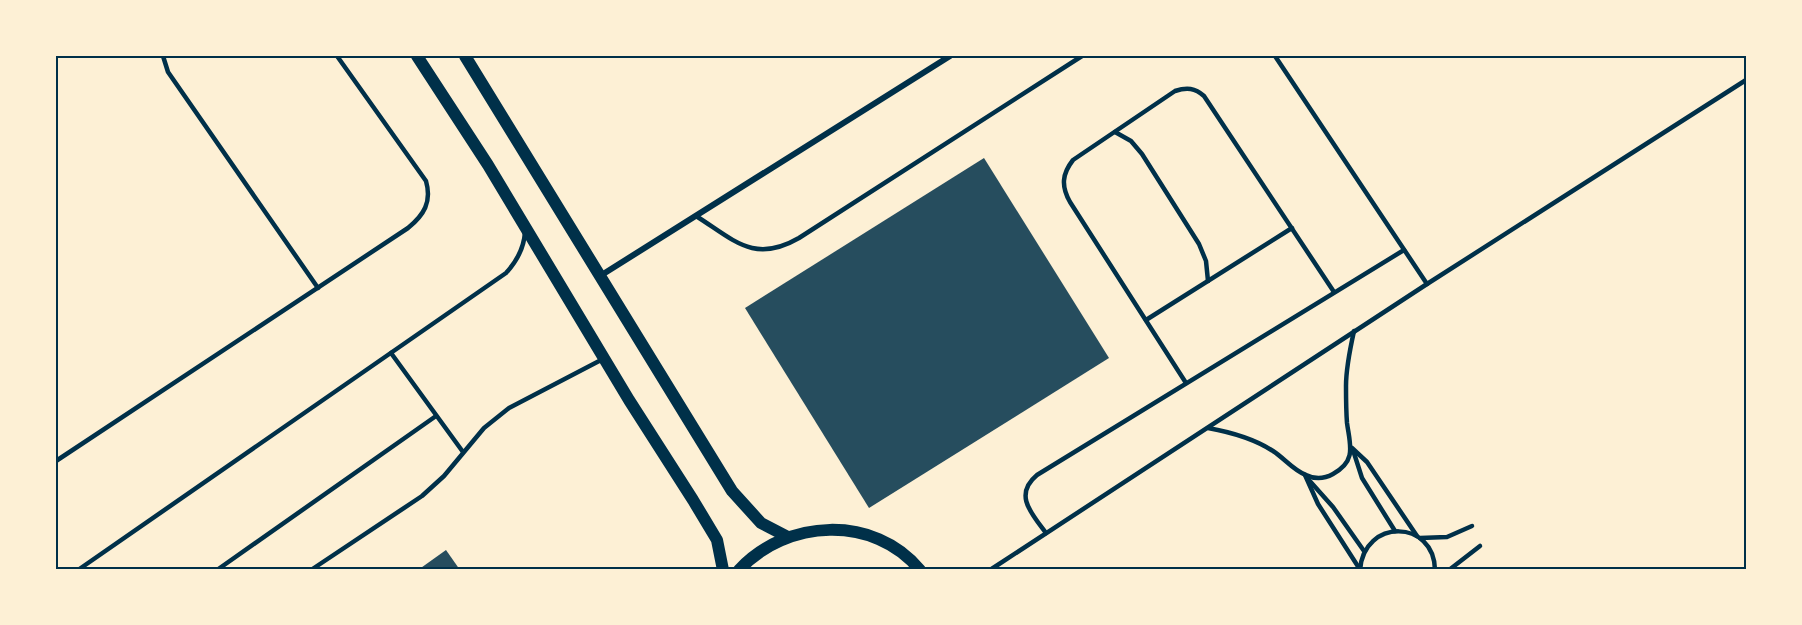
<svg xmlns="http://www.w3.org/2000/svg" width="1802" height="625" viewBox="0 0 1802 625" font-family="'Alegreya Sans',sans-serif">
	<rect width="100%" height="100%" fill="#fdf0d5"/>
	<g fill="#264d5e">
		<path d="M984,158L1109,358L869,508L745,308Z"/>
		<path d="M446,550L460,570H418Z"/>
	</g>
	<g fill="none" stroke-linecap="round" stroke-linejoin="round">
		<g stroke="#003049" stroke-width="4.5">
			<path d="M163,56L168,72L318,288"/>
			<path d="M1275,56L1427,284"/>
			<path d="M1115,132L1131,141L1142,154L1199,244L1206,261L1208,281"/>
			<path d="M696,216C734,240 754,264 799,238L1082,56"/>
			<path d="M1146,320L1292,228"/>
			<path d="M391,353L463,452"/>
			<path d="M1186,383L1070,202C1061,186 1062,174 1073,160L1175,91C1187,87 1195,88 1204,96L1334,292"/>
			<path d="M1208,428C1230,432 1253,438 1273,451C1284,458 1294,471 1306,475C1314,479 1324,479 1333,474C1357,461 1350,445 1347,423C1346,410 1346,398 1346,386C1346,367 1350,349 1354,331"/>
			<path d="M1352,448L1367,462L1417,536"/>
			<path d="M1353,450L1362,478L1395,531"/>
			<path d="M56,461L408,228C424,215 432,202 426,181L337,56"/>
			<path d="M1305,475L1318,504L1359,568"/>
			<path d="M1308,479L1333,507L1364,551"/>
			<path d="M1046,533C1032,514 1013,495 1037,475L1404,250"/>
			<path d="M1420,538L1447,537L1472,526"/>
			<path d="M78,570L506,273C517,261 524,249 525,232"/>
			<path d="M217,570L436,416"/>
			<path d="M311,570L422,496L444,476L484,428L509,408L603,359"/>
			<path d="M990,570L1427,284L1746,80"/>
			<path d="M1360,570C1364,518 1434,519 1435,570"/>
			<path d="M1449,570L1480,546"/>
		</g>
		<path stroke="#003049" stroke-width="6" d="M600,276L950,56"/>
		<g stroke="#003049" stroke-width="12">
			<path d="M417,56L488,165L629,400L693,500L717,540L723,570"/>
			<path d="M465,56L732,491L761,523L786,536"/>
			<path d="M739,570C786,519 874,514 920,570"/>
		</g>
	</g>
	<rect width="1802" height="625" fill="none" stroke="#fdf0d5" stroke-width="114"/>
	<rect x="57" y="57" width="1688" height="511" fill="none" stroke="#003049" stroke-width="2"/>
</svg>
